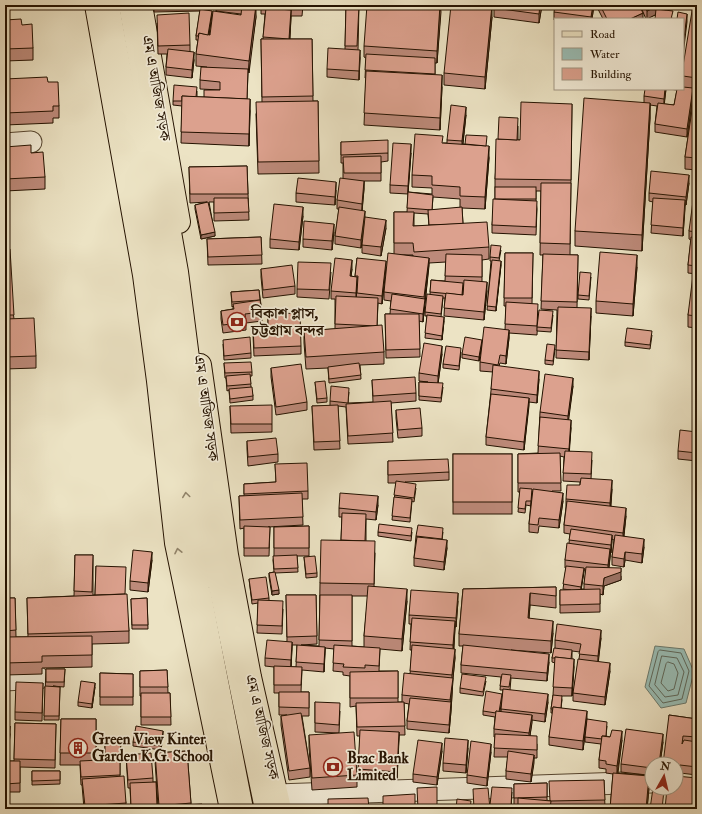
<svg xmlns="http://www.w3.org/2000/svg" width="702" height="814" viewBox="0 0 702 814" font-family="'IM FELL Double Pica','Noto Serif Bengali',serif">
	<rect width="100%" height="100%" fill="#ece3c4"/>
	<filter id="stains"><feTurbulence type="fractalNoise" baseFrequency=".005" numOctaves="4"/><feColorMatrix values="0 0 0 0 .2 0 0 0 0 .09 0 0 0 0 .02 0 0 0 .5 -.17"/></filter>
	<radialGradient id="worn" r=".72"><stop offset=".6" stop-color="#630" stop-opacity="0"/><stop offset="1" stop-color="#630" stop-opacity=".3"/></radialGradient>
	<path fill="#99beb6" stroke="#6a796d" d="M655,646L684,649L694,672L686,703L661,708L645,687Z"/>
	<g fill="none" stroke-linecap="round" stroke-linejoin="round">
		<g stroke="#5e685b" stroke-width="1">
			<path d="M660,650L681,653L689,671L682,699L663,703L649,686L658,652Z"/>
			<path d="M662,656L677,658L684,672L678,695L665,697L655,685Z"/>
			<path d="M668,662L674,664L678,673L674,689L668,691L661,683L666,664Z"/>
		</g>
		<defs>
			<g id="minor">
				<path d="M5,144L31,142"/>
				<path d="M5,680L39,678"/>
				<path d="M277,795L652,782"/>
			</g>
			<g id="major">
				<path d="M96,5L144,275L158,381L176,543L231,809"/>
				<path d="M141,5L179,222"/>
				<path d="M200,365L227,555L250,677L280,809"/>
			</g>
			<g id="highway">
				<path d="M108,5L157,274L199,589L242,809"/>
				<path d="M130,5L177,272L204,483L220,586L266,809"/>
			</g>
		</defs>
		<use href="#minor" stroke="#564631" stroke-width="23"/>
		<use href="#major" stroke="#241200" stroke-width="24"/>
		<use href="#highway" stroke="#241200" stroke-width="24"/>
		<use href="#minor" stroke="#f3edd9" stroke-width="21"/>
		<use href="#major" stroke="#ece3c4" stroke-width="22"/>
		<use href="#highway" stroke="#ece3c4" stroke-width="22"/>
	</g>
	<g fill="#bd8a7a" stroke="#241200" fill-rule="evenodd">
		<path d="M154,5H204V10L212,15L209,35H210L241,15V14L216,11V5H254L256,17L248,73L247,99L250,111L249,146L181,143L182,106L173,105V101L197,91V97H204L220,90L200,89V80L207,67L196,66V54L198,40H196V36L200,11L154,12Z"/>
		<path d="M303,5L302,16H291L290,39H312L313,101H318L319,173L258,174L256,114L262,102L261,39H263L265,14H261V6Z"/>
		<path d="M346,5H359L358,50L360,58L359,80L327,77V69L345,49Z"/>
		<path d="M441,5L437,63H435V75L442,87L440,130L364,125L366,78H365L366,58L364,57V46Z"/>
		<path d="M494,5H542L539,23L494,17Z"/>
		<path d="M594,5L592,19H555V21L554,20V12Z"/>
		<path d="M596,5H639L643,19H603Z"/>
		<path d="M640,5H675L665,10L673,19L655,15L646,19Z"/>
		<path d="M697,5V170L685,169V157L695,90H693V96L687,137L655,132V124L657,106L650,105V118L642,251L575,246V231L644,102V96L666,89L664,104L674,105L677,90L669,89H683V66Z"/>
		<path d="M492,17L485,89L444,85V73Z"/>
		<path d="M5,20L22,25L33,48V60L5,61Z"/>
		<path d="M157,23L190,45V51L194,60L192,78L166,75V67L167,54H158Z"/>
		<path d="M5,79L48,82L59,106V118H53V123L5,125Z"/>
		<path d="M572,104L570,255H578L577,308L591,316L589,360L556,358L557,310L541,309L543,255H540L541,191H536V201L537,209L536,235L492,233V225L495,199V179L498,139L518,126V140H520Z"/>
		<path d="M466,115L463,144L486,146L489,158L485,209L462,208L463,224L489,247V259L482,260V282L487,291L484,320L444,316L445,298H443L441,317L444,321L442,340L425,338L427,316H425V312L430,294L431,280L445,281L446,262L429,263L423,322L419,321L420,357L386,358L385,314H390L391,301L384,300V292L394,254V212H407L408,194L390,193V185L411,153L408,192L432,194V188L412,187V175L443,143H447V140ZM433,197L460,199V208L432,210ZM414,213L428,214L429,226H414ZM400,255H413V256ZM463,285H464L463,295H462Z"/>
		<path d="M341,142L388,153V161L381,162V181H364V189L362,210L365,219L361,248L335,244V236L339,209H337V200L343,178V163H341Z"/>
		<path d="M5,147L31,153L45,177V189L5,191Z"/>
		<path d="M247,166L249,220L214,221V202H209L215,236L201,239L195,209V205L207,202L190,203L189,167Z"/>
		<path d="M689,183L686,205H685L683,236L651,233L653,202L649,201V193Z"/>
		<path d="M336,190L335,205L296,202V193Z"/>
		<path d="M697,202V274L688,273V265L691,240L689,239V231Z"/>
		<path d="M303,216L299,250L270,248V239Z"/>
		<path d="M386,228L381,256L362,253V245Z"/>
		<path d="M334,232L332,250L303,247V239Z"/>
		<path d="M261,237L262,264L208,265L207,239Z"/>
		<path d="M5,249L14,319L36,356V368L5,369Z"/>
		<path d="M501,250L499,261L501,265L496,311L487,310L491,261H490V257Z"/>
		<path d="M505,253H533L532,304L538,312L537,335L509,333V338L506,364L500,363L499,366L539,379L537,403L529,402L524,450L486,445V437L493,372L480,371V362L505,330L506,306H504Z"/>
		<path d="M357,258L386,269L382,304L378,303L377,326L384,352V364L360,365L361,379L329,383L328,368L306,369L304,343V331L335,329V299H331V291L352,269L351,276L355,277Z"/>
		<path d="M637,267L633,316L596,313V301Z"/>
		<path d="M261,269L295,286V294L263,298L261,277Z"/>
		<path d="M331,272L329,299L297,297V289Z"/>
		<path d="M697,275V328L688,327V315Z"/>
		<path d="M591,277L589,300L578,299V295Z"/>
		<path d="M259,290L262,312V321L246,323V330L223,333L221,319V311L233,309V306L232,307L231,292Z"/>
		<path d="M268,314L301,346V354L254,356L253,335L268,326Z"/>
		<path d="M553,315L551,332L537,331V327Z"/>
		<path d="M652,335L650,349L625,346V342Z"/>
		<path d="M223,344L251,353V358L224,360Z"/>
		<path d="M482,344L479,361L462,358V354Z"/>
		<path d="M555,349L553,365L545,364V360Z"/>
		<path d="M461,352L459,370L443,368V364Z"/>
		<path d="M442,354L438,383L443,387L441,402L419,400V382H428L419,381V373Z"/>
		<path d="M224,363L252,372V376H250L251,387L253,396V400L230,403L229,390L227,391L226,378H225Z"/>
		<path d="M271,368L307,402V410L276,415L271,377Z"/>
		<path d="M372,380L416,393V401L391,403L393,442L348,444L346,407L338,406L340,449L314,450L312,406H330V401L349,392L348,403L373,402Z"/>
		<path d="M315,382L327,398V402L317,403Z"/>
		<path d="M573,386L568,420L571,428L569,451L592,460L591,479L612,489L611,506L626,516L624,536L644,547L642,563L625,560L624,567L612,565V557L614,540L612,539L609,568L621,576V580L604,586L603,595L600,594V612L560,613V590H571L563,589L566,568H565V560L569,543L570,534L564,533V525L566,507V499L580,485V482L563,481L564,457L560,456L561,491H552L563,501L559,528L539,526L538,533L529,532V524L532,491L531,506L526,505L525,513L518,512L520,492H518V454L538,453L540,412ZM584,570H586L584,584V589H581Z"/>
		<path d="M230,406L272,424V432L231,433Z"/>
		<path d="M396,410L422,428V436L398,438L396,418Z"/>
		<path d="M697,432V461L678,459V451Z"/>
		<path d="M247,441L278,454V462L248,466L247,449Z"/>
		<rect x="453" y="454" width="59" height="60"/>
		<path d="M388,461L449,472V480L405,482L416,488L414,502L412,501L410,522L392,520L396,483H388Z"/>
		<path d="M275,464L308,491V499H302L303,525L268,527H270L269,556H244V528L240,529L239,496H244V484L276,482Z"/>
		<path d="M378,505L376,520L366,519V541L375,553L374,587L407,601L402,651L380,649L379,671H398V702H402V695L410,674L412,650H410L411,624H409V615L458,601L456,627H455L454,649L455,658L453,678L451,711L449,733L407,729V721L409,704L404,703L405,735H399L397,780L358,777L360,736H357L356,706L350,707V676L343,675V672L333,671L334,649L325,648L324,672L302,670L301,692H309V716H302L310,768V777L289,780L281,725V716L287,715H279V693H274V667L265,666V658L287,641L286,595H316L317,644L301,645L319,646L320,583L341,540L342,517H339V508ZM352,596H368L364,636V647L352,646ZM292,645H297L296,667H291Z"/>
		<path d="M309,526V556H297L298,572L275,573L279,594L272,595L269,577V573L274,572L273,560L274,556V527Z"/>
		<path d="M378,532H412L411,541L378,536Z"/>
		<path d="M443,532L442,540L447,548L444,570L414,566V558L416,536Z"/>
		<path d="M75,555H93V595H95L96,566L125,594L129,631V643L92,644V667L42,668V674L5,675V598H15L16,637H28L27,598L74,596Z"/>
		<path d="M304,557L317,573V577L306,578Z"/>
		<path d="M152,560L148,592L130,590V581Z"/>
		<path d="M249,579L269,598V601L283,609L282,634L257,633L258,603L252,604Z"/>
		<path d="M556,587V608L530,605L529,619L553,633L551,653L511,650L549,662L547,681L511,678L510,690L548,702L545,722L532,720L530,736L537,744V758H534L531,782L506,779V771L508,757H494L495,737H494V729L495,717L483,715V711L502,698L500,712H501L503,690H500L501,677L461,673V665L463,646H459V634L463,589Z"/>
		<path d="M147,598L148,629H132L131,599Z"/>
		<path d="M601,638L598,661L610,671L605,705L573,701V693L579,659L580,652L572,651V659L574,667L572,696H561L562,700L561,708L587,719L583,750L549,745V737L553,713H551V709L553,695L555,663L552,662V658L555,648V640Z"/>
		<path d="M46,669H65L64,687L53,686L60,687L59,720H44Z"/>
		<path d="M167,670L168,693H170L171,725H141V696H140V671Z"/>
		<path d="M100,673L133,674V705H100Z"/>
		<path d="M486,681L483,696L460,693V688Z"/>
		<path d="M43,683L42,721L15,720V712Z"/>
		<path d="M95,687L92,708L78,706V702Z"/>
		<path d="M315,702L340,711L339,733L315,732Z"/>
		<path d="M669,715L697,719V775L680,773V776L676,775V764Z"/>
		<path d="M61,719H96V760H105V742L120,763V777L126,803V809L131,808L130,788H128L126,755L153,778V782H156L157,807L158,806L155,761V753L187,751L191,804L202,809H83H84L82,785H81L80,765H60Z"/>
		<path d="M15,723L56,724L55,768L20,767V792H5V726L10,734L8,761H14Z"/>
		<path d="M607,726L606,736L622,740L618,773L647,775L621,772V764L663,742L660,764H652V776H649V788L647,809H610L613,774L606,773V769L599,768V760L601,744L585,742V737Z"/>
		<path d="M163,735L161,750L133,746V742Z"/>
		<path d="M309,735L357,775V787L312,790L309,747Z"/>
		<path d="M468,748L466,773L443,771V763Z"/>
		<path d="M442,751L437,785L413,782V774Z"/>
		<path d="M491,752L487,786L467,783V775Z"/>
		<path d="M32,771H60V784L32,785Z"/>
		<path d="M604,780L605,808L518,809V806H514V784L547,783V800L549,801Z"/>
		<path d="M512,792L511,809H490V805Z"/>
	</g>
	<g fill="#9a7163" stroke="#241200">
		<path d="M256,5V17L249,73V61Z"/>
		<path d="M440,5L441,12L437,63V51Z"/>
		<path d="M492,5V17L485,89V77Z"/>
		<path d="M540,5H542L539,23V14Z"/>
		<path d="M593,5H594L592,19H591Z"/>
		<path d="M659,5H675L647,19V11Z"/>
		<path d="M291,10V18L289,48V39Z"/>
		<path d="M212,11V15L208,42V37Z"/>
		<path d="M643,13V19H630Z"/>
		<path d="M687,14V22L683,55V47Z"/>
		<path d="M360,50V58L359,80V71Z"/>
		<path d="M194,52V60L192,78V70Z"/>
		<path d="M442,75V87L440,130V118Z"/>
		<path d="M693,88V96L687,137V129Z"/>
		<path d="M665,89H666L664,107V99Z"/>
		<path d="M250,99V111L249,146V134Z"/>
		<path d="M650,103V118L642,251V235Z"/>
		<path d="M466,107V115L462,150V141Z"/>
		<path d="M411,144V153L408,194V186Z"/>
		<path d="M489,146V158L485,209V197Z"/>
		<path d="M689,175V183L686,205V197Z"/>
		<path d="M364,181V189L362,212V204Z"/>
		<path d="M336,182V190L335,205V197Z"/>
		<path d="M685,200V209L683,236V228Z"/>
		<path d="M303,207V216L299,250V242Z"/>
		<path d="M365,211V219L361,248V240Z"/>
		<path d="M386,220V228L381,256V247Z"/>
		<path d="M334,224V232L332,250V241Z"/>
		<path d="M215,232V236L201,239V235Z"/>
		<path d="M637,255V267L633,316V304Z"/>
		<path d="M429,258V266L423,322V314Z"/>
		<path d="M352,260V269L350,285V276Z"/>
		<path d="M386,261V269L382,304V296Z"/>
		<path d="M501,261V265L496,311V307Z"/>
		<path d="M357,277V286L356,302V293Z"/>
		<path d="M487,282V291L484,320V312Z"/>
		<path d="M591,308V316L589,360V352Z"/>
		<path d="M444,317V321L442,340V336Z"/>
		<path d="M509,330V338L506,364V356Z"/>
		<path d="M482,340V344L479,361V357Z"/>
		<path d="M442,346V354L438,384V376Z"/>
		<path d="M539,371V379L537,403V395Z"/>
		<path d="M573,378V386L568,425V416Z"/>
		<path d="M529,398V406L524,450V442Z"/>
		<path d="M571,420V428L569,457V449Z"/>
		<path d="M612,480V489L610,511V503Z"/>
		<path d="M563,493V501L559,528V520Z"/>
		<path d="M378,496V505L376,520V512Z"/>
		<path d="M626,508V516L623,541V533Z"/>
		<path d="M612,535V543L611,553V545Z"/>
		<path d="M644,539V547L642,563V554Z"/>
		<path d="M447,540V548L444,570V562Z"/>
		<path d="M610,549V557L608,573V565Z"/>
		<path d="M152,552V560L148,592V583Z"/>
		<path d="M625,552V560L624,567V559Z"/>
		<path d="M584,568V572L581,591V587Z"/>
		<path d="M621,568V580L604,586L603,595V586L604,578Z"/>
		<path d="M407,589V601L402,651V639Z"/>
		<path d="M279,590V594L272,595V591Z"/>
		<path d="M458,593V601L456,627V618Z"/>
		<path d="M530,593V605L528,630V618Z"/>
		<path d="M455,621V629L453,654V645Z"/>
		<path d="M553,621V633L551,653V641Z"/>
		<path d="M601,630V638L598,665V656Z"/>
		<path d="M292,642V650L291,668V660Z"/>
		<path d="M325,647V655L324,672V664Z"/>
		<path d="M455,649V658L453,678L451,711L449,733L452,675Z"/>
		<path d="M549,654V662L547,681V673Z"/>
		<path d="M574,659V667L572,696V688Z"/>
		<path d="M610,663V671L605,705V697Z"/>
		<path d="M95,683V687L92,708V704Z"/>
		<path d="M548,694V702L545,722V714Z"/>
		<path d="M587,711V719L583,750V741Z"/>
		<path d="M532,715V723L529,741V733Z"/>
		<path d="M10,726V734L7,763V755Z"/>
		<path d="M163,731V735L161,750V746Z"/>
		<path d="M622,731V740L617,774V766Z"/>
		<path d="M399,732V740L397,780V772Z"/>
		<path d="M663,734V742L660,764H659Z"/>
		<path d="M468,740V748L466,773V765Z"/>
		<path d="M442,743V751L437,785V777Z"/>
		<path d="M491,744V752L487,786V778Z"/>
		<path d="M534,755V763L531,782V774Z"/>
		<path d="M649,776V788L647,809H646Z"/>
	</g>
	<g fill="#dca18e" stroke="#241200">
		<path d="M242,5H256L249,61L196,54L199,33L210,35L213,11L241,15Z"/>
		<path d="M261,5H302V8L261,6Z"/>
		<path d="M346,5H359L357,46H345Z"/>
		<path d="M367,5H440L437,51L364,46Z"/>
		<path d="M451,5H492L485,77L444,73Z"/>
		<path d="M494,5H540L539,14L494,8Z"/>
		<path d="M555,5H593L591,17L554,12Z"/>
		<path d="M600,5H639L643,13L630,19H607Z"/>
		<path d="M644,5H659L647,11Z"/>
		<path d="M693,5H697V78L683,76V66Z"/>
		<path d="M266,8L291,10L289,39L263,37Z"/>
		<path d="M200,9L212,11L208,35L199,33L198,36H196Z"/>
		<path d="M656,9L673,11L671,19H655Z"/>
		<path d="M678,12L687,14L683,47V19H677Z"/>
		<path d="M189,13L190,45L158,46L157,15Z"/>
		<path d="M21,19L22,25L32,24L33,48L5,49V20Z"/>
		<path d="M261,39H312L313,96L262,97Z"/>
		<path d="M328,48L360,50L359,71L327,69Z"/>
		<path d="M168,49L194,52L192,70L166,67Z"/>
		<path d="M366,54L435,58V74L365,70Z"/>
		<path d="M201,67L248,69L247,99L204,97V90H220V82L200,80Z"/>
		<path d="M366,71L442,75L440,118L364,113Z"/>
		<path d="M47,77L48,82H58L59,106H53V111L5,113V79Z"/>
		<path d="M696,83H697V158L685,157Z"/>
		<path d="M174,85L197,87L196,97L182,96V101H173Z"/>
		<path d="M683,87L693,88L687,129L655,124L658,103L674,105L677,89H683Z"/>
		<path d="M645,89H665L664,99L644,96Z"/>
		<path d="M182,96L250,99L249,134L181,132Z"/>
		<path d="M584,98L650,103L642,235L575,231Z"/>
		<path d="M318,101L319,161L258,162L256,102Z"/>
		<path d="M521,102L572,104L571,180L495,179L496,139L520,140Z"/>
		<path d="M451,105L466,107L462,141L447,140Z"/>
		<path d="M499,117L518,118L517,140L498,139Z"/>
		<path d="M415,134L443,136L442,143L489,146L485,197L460,196V187L432,185V176L412,175Z"/>
		<path d="M466,135L487,136L486,146L465,144Z"/>
		<path d="M388,140V153L341,155V142Z"/>
		<path d="M393,143L411,144L408,186L390,185Z"/>
		<path d="M31,145V153L43,152L45,177L5,179V147Z"/>
		<path d="M381,156V173H344L343,157Z"/>
		<path d="M247,166L248,194H190L189,167Z"/>
		<path d="M651,171L689,175L686,197L649,193Z"/>
		<path d="M298,178L336,182L335,197L296,193Z"/>
		<path d="M340,178L364,181L362,204L337,200Z"/>
		<path d="M541,183H571L570,244L540,243Z"/>
		<rect x="495" y="187" width="41" height="12"/>
		<path d="M408,192L433,195L432,210L407,208Z"/>
		<path d="M214,198H248L249,212L214,213Z"/>
		<path d="M653,198L685,200L683,228L651,225Z"/>
		<path d="M493,199L537,201L536,227L492,225Z"/>
		<path d="M693,201L697,202V232L689,231Z"/>
		<path d="M208,202L215,232L201,235L195,205Z"/>
		<path d="M274,204L303,207L299,242L270,239Z"/>
		<path d="M339,207L365,211L361,240L335,236Z"/>
		<path d="M462,207L463,224L429,225L428,210Z"/>
		<path d="M394,212H414L413,226L487,222L489,247L414,252L413,243H394Z"/>
		<path d="M365,217L386,220L381,247L362,245Z"/>
		<path d="M304,221L334,224L332,241L303,239Z"/>
		<path d="M261,237L262,255L208,257L207,239Z"/>
		<path d="M691,237L697,238V266L688,265Z"/>
		<path d="M491,245L501,246L499,258L490,257Z"/>
		<path d="M5,249H10L14,315H5Z"/>
		<path d="M600,252L637,255L633,304L596,301Z"/>
		<path d="M388,253L429,258L424,297L384,292Z"/>
		<path d="M505,253H533L532,298H504Z"/>
		<path d="M446,254L482,255V277L445,276Z"/>
		<path d="M543,254L578,255L577,302L541,301Z"/>
		<path d="M335,258L352,260L350,276L357,277L356,293L331,291Z"/>
		<path d="M357,258L386,261L382,296L357,293L358,276H355Z"/>
		<path d="M492,260L501,261L496,307L487,306Z"/>
		<path d="M298,262L331,263L329,290L297,289Z"/>
		<path d="M292,265L295,286L263,290L261,269Z"/>
		<path d="M580,272L591,273L589,296L578,295Z"/>
		<path d="M693,275H697V316L688,315Z"/>
		<path d="M431,280L463,283L462,295L430,292Z"/>
		<path d="M464,280L487,282L484,312L444,308L446,293L463,295Z"/>
		<path d="M259,290L260,300L232,302L231,292Z"/>
		<path d="M392,294L425,299L423,314L390,309Z"/>
		<path d="M427,294L443,296L441,314L425,312Z"/>
		<path d="M336,296L378,298L377,326L335,324Z"/>
		<path d="M260,300L262,312L245,314L246,322L223,325L221,311L234,309L233,304Z"/>
		<path d="M506,302L538,304L537,326L505,324Z"/>
		<path d="M558,307L591,308L589,352L556,350Z"/>
		<path d="M539,310L553,311L551,328L537,327Z"/>
		<path d="M300,313L301,346L254,348L253,327L268,326V314Z"/>
		<path d="M385,314H419L420,349L386,350Z"/>
		<path d="M427,315L444,317L442,336L425,333Z"/>
		<path d="M34,318L36,356L5,357V319Z"/>
		<path d="M382,325L384,352L306,357L304,331Z"/>
		<path d="M484,327L509,330L506,356L500,355L498,365L480,362Z"/>
		<path d="M627,328L652,331L650,345L625,342Z"/>
		<path d="M250,337L251,353L224,356L223,340Z"/>
		<path d="M465,337L482,340L479,357L462,354Z"/>
		<path d="M424,343L442,346L438,376L419,373Z"/>
		<path d="M547,344L555,345L553,361L545,360Z"/>
		<path d="M446,346L461,348L459,366L443,364Z"/>
		<path d="M251,362L252,372L225,373L224,363Z"/>
		<path d="M359,363L361,375L329,379L328,367Z"/>
		<path d="M301,364L307,402L276,407L271,368Z"/>
		<path d="M493,365L539,371L537,395L491,389Z"/>
		<path d="M250,374L251,384L227,386L226,376Z"/>
		<path d="M545,374L573,378L568,416L540,412Z"/>
		<path d="M415,377L416,393L373,396L372,380Z"/>
		<path d="M325,381L327,398L317,399L315,382Z"/>
		<path d="M419,382L443,383L441,398L419,396Z"/>
		<path d="M331,386L349,388L348,403L330,401Z"/>
		<path d="M252,387L253,396L230,399L229,389Z"/>
		<path d="M491,394L529,398L524,442L486,437Z"/>
		<path d="M391,401L393,433L348,436L346,404Z"/>
		<path d="M272,405V424H231L230,406Z"/>
		<path d="M338,405L340,441L314,442L312,406Z"/>
		<path d="M420,408L422,428L398,430L396,410Z"/>
		<path d="M540,417L571,420L569,449L538,446Z"/>
		<path d="M680,430L697,432V453L678,451Z"/>
		<path d="M276,438L278,454L248,457L247,441Z"/>
		<path d="M565,451L592,452L591,474L563,473Z"/>
		<path d="M560,453L561,483H518V454Z"/>
		<rect x="453" y="454" width="59" height="48"/>
		<path d="M448,459L449,472L388,475V461Z"/>
		<path d="M307,463L308,491L244,494V484L276,482L275,464Z"/>
		<path d="M581,478L612,480L610,503L566,499L567,485H580Z"/>
		<path d="M396,481L416,484L414,498L394,495Z"/>
		<path d="M520,488L532,489L531,501H526L525,509L518,508Z"/>
		<path d="M533,489L563,493L559,520L539,518L538,525L529,524Z"/>
		<path d="M302,493L303,517L240,520L239,496Z"/>
		<path d="M340,493L378,496L376,512L339,508Z"/>
		<path d="M394,497L412,499L410,518L392,516Z"/>
		<path d="M567,501L626,508L623,533L564,525Z"/>
		<path d="M342,513L366,514L365,541L341,540Z"/>
		<path d="M379,524L412,528L411,536L378,532Z"/>
		<path d="M418,525L443,528L442,539L416,536Z"/>
		<path d="M244,526L270,527L269,548H244Z"/>
		<path d="M309,526V548H274V527Z"/>
		<path d="M571,529L612,535L611,545L569,540Z"/>
		<path d="M615,535L644,539L642,554L625,552L624,559L612,557Z"/>
		<path d="M417,537L447,540L444,562L414,558Z"/>
		<path d="M321,540L375,541L374,584L320,583Z"/>
		<path d="M567,543L610,549L608,565L565,560Z"/>
		<path d="M133,550L152,552L148,583L130,581Z"/>
		<path d="M75,555H93L92,592L74,591Z"/>
		<path d="M297,555L298,568L274,569L273,556Z"/>
		<path d="M315,556L317,573L306,574L304,557Z"/>
		<path d="M96,566L126,567L125,594L95,595Z"/>
		<path d="M566,566L584,568L581,587L563,584Z"/>
		<path d="M586,567L621,568V572L604,578L603,586L584,584Z"/>
		<path d="M275,572L279,590L272,591L269,573Z"/>
		<path d="M266,577L269,598L252,600L249,579Z"/>
		<path d="M368,586L407,589L402,639L364,636Z"/>
		<path d="M556,587V596L530,593L528,618L553,621L551,641L459,634L463,589Z"/>
		<path d="M600,589V604L560,605V590Z"/>
		<path d="M411,590L458,593L456,618L409,615Z"/>
		<path d="M127,594L129,631L28,634L27,598Z"/>
		<path d="M286,595H316L317,636L287,637Z"/>
		<path d="M320,595H352V641L319,640Z"/>
		<path d="M5,598H15L16,630L5,631Z"/>
		<path d="M147,598L148,625H132L131,599Z"/>
		<path d="M258,600L283,601L282,626L257,625Z"/>
		<path d="M412,618L455,621L453,645L410,642Z"/>
		<path d="M557,624L601,630L598,656L579,654L581,644L555,640Z"/>
		<path d="M92,636V655L42,656V662L5,663V637Z"/>
		<path d="M267,640L292,642L291,660L265,658Z"/>
		<path d="M297,645L325,647L324,664L296,662Z"/>
		<path d="M334,645L380,648L379,666L365,665V668L343,667L344,664L333,663Z"/>
		<path d="M412,645L455,649L452,675L410,671Z"/>
		<path d="M463,645L549,654L547,673L461,665Z"/>
		<path d="M554,648L572,650L571,659L555,657V658H552Z"/>
		<path d="M555,657L574,659L572,688L553,687Z"/>
		<path d="M578,659L610,663L605,697L573,693Z"/>
		<path d="M274,666L302,667L301,685H274Z"/>
		<path d="M46,669H65L64,682H46Z"/>
		<path d="M167,670L168,687H140V671Z"/>
		<path d="M398,671V698H350V672Z"/>
		<path d="M100,673L133,674V697H100Z"/>
		<path d="M404,673L453,678L450,700L402,695Z"/>
		<path d="M462,674L486,677L483,692L460,688Z"/>
		<path d="M502,674L511,675L509,687L500,686Z"/>
		<path d="M81,681L95,683L92,704L78,702Z"/>
		<path d="M16,682L43,683L42,713L15,712Z"/>
		<path d="M45,686L60,687L59,716H44Z"/>
		<path d="M503,689L548,694L545,714L501,709Z"/>
		<path d="M486,691L502,694L499,712L496,711V713L483,711Z"/>
		<path d="M279,692H309V708L279,707Z"/>
		<path d="M141,693H170L171,717H141Z"/>
		<path d="M553,695L562,696L561,708L553,707V709H551Z"/>
		<path d="M410,698L451,702L449,725L407,721Z"/>
		<path d="M315,702L340,703L339,725L315,723Z"/>
		<path d="M404,702L405,726L357,727L356,703Z"/>
		<path d="M553,707L587,711L583,741L549,737Z"/>
		<path d="M496,711L532,715L529,733L494,729Z"/>
		<path d="M301,713L310,768L289,771L281,716Z"/>
		<path d="M669,715L697,719V737L683,736L682,744L684,740L697,742V767L680,765V767H676V764H663Z"/>
		<path d="M61,719H96V753H60Z"/>
		<path d="M587,719L607,722L606,736H602V739L585,737Z"/>
		<path d="M15,723L56,724L55,760L14,759Z"/>
		<path d="M5,726H10L7,755H5Z"/>
		<path d="M136,726L163,731L161,746L133,742Z"/>
		<path d="M626,729L663,734L659,764H652V768L621,764Z"/>
		<path d="M360,730L399,732L397,772L358,769Z"/>
		<path d="M612,730L622,731L617,766L606,764V761L599,760L602,736L610,737Z"/>
		<path d="M354,732L357,775L312,778L309,735Z"/>
		<path d="M495,734L537,736V750L494,748Z"/>
		<path d="M445,738L468,740L466,765L443,763Z"/>
		<path d="M418,740L442,743L437,777L413,774Z"/>
		<path d="M471,741L491,744L487,778L467,775Z"/>
		<path d="M105,742H121L120,759H105Z"/>
		<path d="M187,751L191,803L159,806L155,753Z"/>
		<path d="M508,751L534,755L531,774L506,771Z"/>
		<path d="M151,753L153,778L128,780L126,755Z"/>
		<path d="M120,759V775L81,777L80,761Z"/>
		<path d="M5,761H20V783L5,784Z"/>
		<path d="M32,771H60V780L32,781Z"/>
		<path d="M613,773L649,776L646,809H610Z"/>
		<path d="M124,776L126,803L85,806L82,779Z"/>
		<path d="M676,776L697,778V809H665L667,788H676Z"/>
		<path d="M604,780L605,800L550,801L549,781Z"/>
		<path d="M156,782L157,805L131,806L130,783Z"/>
		<path d="M547,783V797L514,798V784Z"/>
		<path d="M437,787V809H418L417,788Z"/>
		<path d="M492,787L512,788L511,807L490,805Z"/>
		<path d="M488,788L490,809H474L473,789Z"/>
		<path d="M653,788H658V790H664L662,809H650Z"/>
		<path d="M415,794V809H383V796Z"/>
		<path d="M368,798L369,809H328V799Z"/>
		<path d="M518,798L551,801L550,809H518Z"/>
		<path d="M457,799L471,801L470,809H456Z"/>
		<path d="M202,804V809H119Z"/>
		<path d="M37,806V809H5V808Z"/>
		<path d="M102,808V809H83Z"/>
	</g>
	<defs><path id="oneway-chevron" d="M-2-3.5L2.5 0L-2 3.5" fill="none" stroke-width="1.6" stroke-linecap="round" stroke-linejoin="round"/></defs>
	<g stroke="#92856c">
		<use href="#oneway-chevron" transform="translate(186 495) rotate(-98)"/>
		<use href="#oneway-chevron" transform="translate(178 551) rotate(-102)"/>
	</g>
	<defs>
		<symbol id="bank-ring" viewBox="-11 -11 22 22"><circle r="9.5" fill="#f3edd9" stroke="#8f2418" stroke-width="1.5"/><path d="M-6-4H6V4H-6ZM0-2.3a2.3 2.3 0 1 0 0 4.6a2.3 2.3 0 1 0 0-4.6Z" fill="#8f2418"/></symbol>
		<symbol id="building-ring" viewBox="-11 -11 22 22"><circle r="9.5" fill="#f3edd9" stroke="#8f2418" stroke-width="1.5"/><path d="M-4-6H4V6H1V3H-1V6H-4ZM-2.5-4.3h1.7v1.8h-1.7ZM.8-4.3h1.7v1.8H.8ZM-2.5-1h1.7V.8h-1.7ZM.8-1h1.7V.8H.8Z" fill="#8f2418"/></symbol>
	</defs>
	<g fill-rule="evenodd">
		<use href="#bank-ring" x="226" y="311" width="22" height="22"/>
		<use href="#building-ring" x="67" y="737" width="22" height="22"/>
		<use href="#bank-ring" x="322" y="756" width="22" height="22"/>
	</g>
	<g text-anchor="middle" dominant-baseline="central" stroke-width="3.5" stroke-linejoin="round" paint-order="stroke">
		<g font-size="15" fill="#241200" stroke="#f3edd9">
			<text transform="translate(156 88) rotate(80)">এম এ আজিজ সড়ক</text>
			<text transform="translate(206 408) rotate(82)">এম এ আজিজ সড়ক</text>
			<text transform="translate(262 727) rotate(77)">এম এ আজিজ সড়ক</text>
		</g>
		<g font-size="15" font-weight="bold" fill="#241200" stroke="#f3edd9" text-anchor="start">
			<text x="251" y="313">বিকাশ প্লাস,<tspan x="251" dy="17">চট্টগ্রাম বন্দর</tspan></text>
			<text x="92" y="739">Green View Kinter<tspan x="92" dy="17">Garden K.G. School</tspan></text>
			<text x="347" y="758">Brac Bank<tspan x="347" dy="17">Limited</tspan></text>
		</g>
	</g>
	<rect width="702" height="814" fill="none" stroke="#ece3c4" stroke-width="20"/>
	<rect x="6" y="6" width="690" height="802" fill="none" stroke="#241200" stroke-width="2"/>
	<rect x="10" y="10" width="682" height="794" fill="none" stroke="#241200"/>
	<rect x="554" y="18" width="130" height="72" fill="#f3edd9" stroke="#a09582"/>
	<rect x="562" y="31" width="20" height="6" fill="#ece3c4" stroke="#a09582"/>
	<text x="590" y="38" font-size="12" fill="#241200">Road</text>
	<rect x="562" y="48" width="20" height="12" fill="#99beb6" stroke="#a09582"/>
	<text x="590" y="58" font-size="12" fill="#241200">Water</text>
	<rect x="562" y="68" width="20" height="12" fill="#dca18e" stroke="#a09582"/>
	<text x="590" y="78" font-size="12" fill="#241200">Building</text>
	<g transform="translate(664 776) rotate(8)"><circle r="19" fill="#f3edd9" stroke="#a09582"/>
	<path d="M0-3L7 15L0 10L-7 15Z" fill="#8f2418"/>
	<text y="-6" font-size="11" font-weight="bold" text-anchor="middle" fill="#241200">N</text>
	</g>
	<rect width="100%" height="100%" filter="url(#stains)"/>
	<rect width="100%" height="100%" fill="url(#worn)"/>
</svg>
